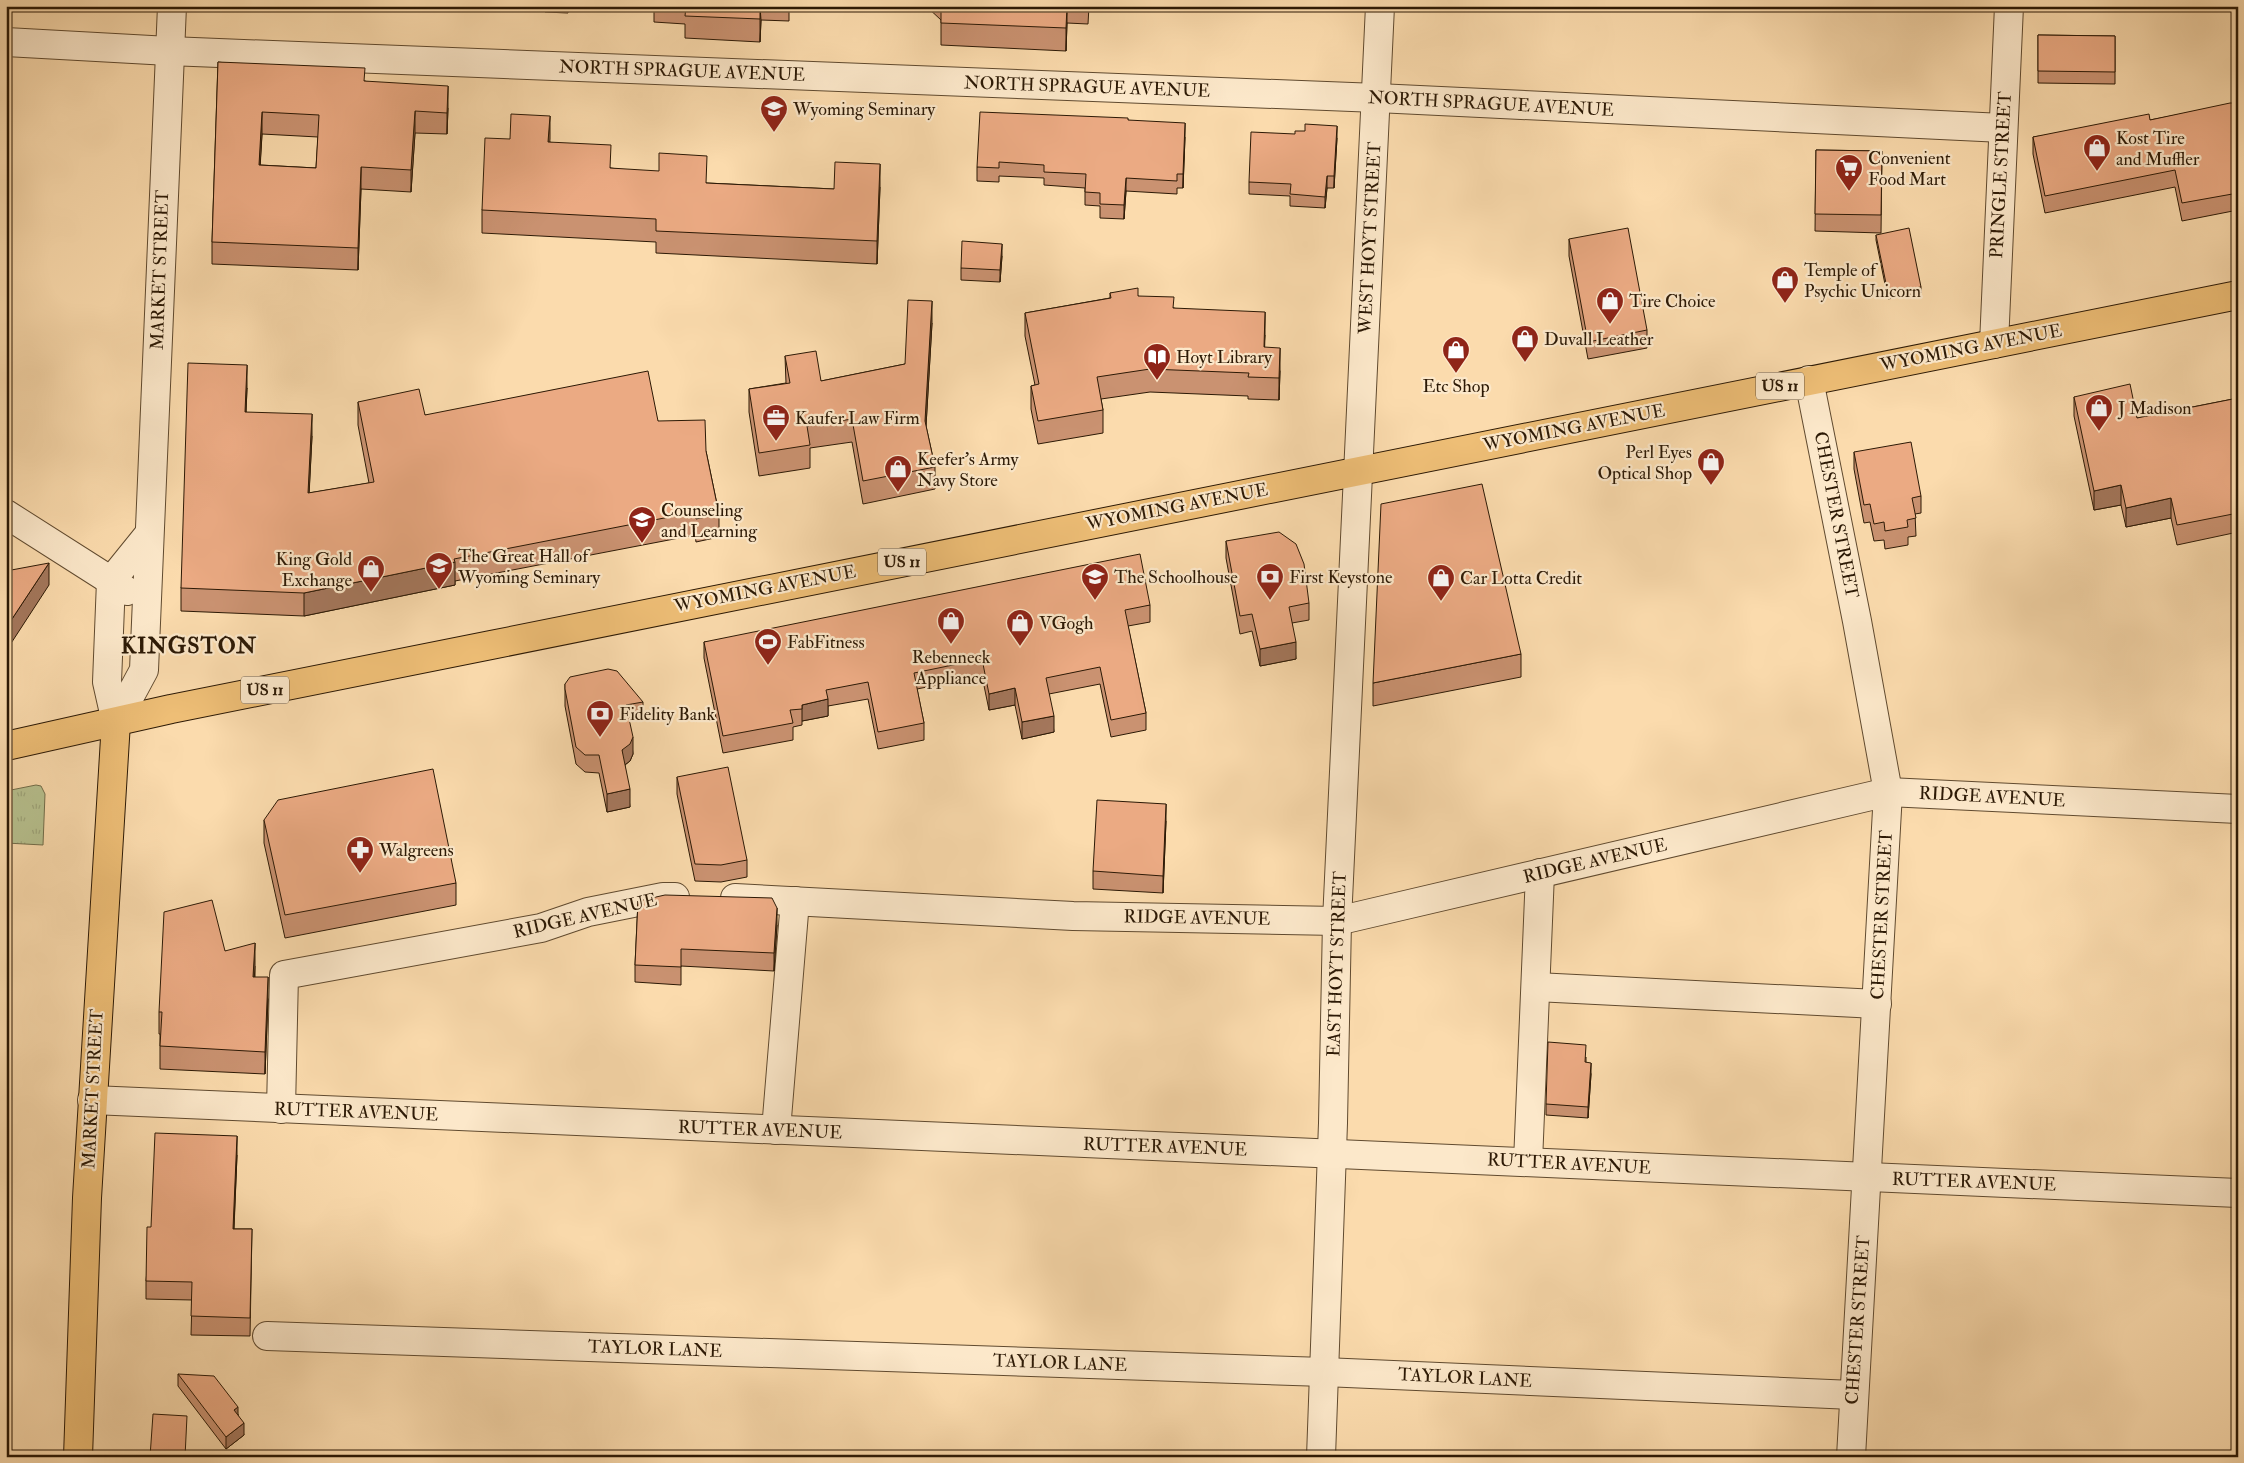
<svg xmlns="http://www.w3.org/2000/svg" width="2244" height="1463" viewBox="0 0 2244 1463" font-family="'IM FELL Double Pica',serif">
	<defs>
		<pattern id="grass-tufts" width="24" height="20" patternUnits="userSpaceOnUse" patternTransform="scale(1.25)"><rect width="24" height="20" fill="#b7c18f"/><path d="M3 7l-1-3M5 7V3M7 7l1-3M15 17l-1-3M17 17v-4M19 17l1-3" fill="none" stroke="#9ea57a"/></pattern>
	</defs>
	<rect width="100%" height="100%" fill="#fbdbad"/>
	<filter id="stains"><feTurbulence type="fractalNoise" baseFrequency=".004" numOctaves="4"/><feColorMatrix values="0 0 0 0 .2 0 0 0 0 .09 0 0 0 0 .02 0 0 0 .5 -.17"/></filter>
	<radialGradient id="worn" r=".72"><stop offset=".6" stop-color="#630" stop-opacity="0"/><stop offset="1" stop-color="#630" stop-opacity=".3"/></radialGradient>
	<path fill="url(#grass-tufts)" stroke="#726d4a" d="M36,785L41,786L45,794L43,845L6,843V791Z"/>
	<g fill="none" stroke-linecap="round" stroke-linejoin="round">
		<defs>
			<g id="minor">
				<path d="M6,42L169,51L1377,98L2003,128"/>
				<path d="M1994,344L2009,6"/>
				<path d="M1809,380L1857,621L1888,792L1851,1457"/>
				<path d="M6,514L127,591"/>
				<path d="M116,722L144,670L172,6"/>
				<path d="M116,722L107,682L111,581L149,534"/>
				<path d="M735,898L1073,916L1337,921L1888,792L2238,809"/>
				<path d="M1536,987L1877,1004"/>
				<path d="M92,1100L2238,1193"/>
				<path d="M281,1109L284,975L541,928L588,912L663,897H675"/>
				<path d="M776,1130L795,901"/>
				<path d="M1528,1162L1540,873"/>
				<path d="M267,1336L1324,1372L1853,1395"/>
				<path d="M1321,1457L1333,1123L1337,921L1380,6"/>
			</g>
			<g id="primary">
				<path d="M6,746L171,709L491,645L2238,295"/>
				<path d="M78,1457L87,1198L116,722"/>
			</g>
		</defs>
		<use href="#minor" stroke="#604a2f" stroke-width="30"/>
		<use href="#primary" stroke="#2c1905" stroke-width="30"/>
		<use href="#minor" stroke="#fce8ca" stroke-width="28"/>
		<use href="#primary" stroke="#eebe76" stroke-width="28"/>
	</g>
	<g fill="#ca9271" stroke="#2c1905" fill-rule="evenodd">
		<path d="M545,6H568V13L545,12Z"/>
		<path d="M654,6H789V21L761,20L760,42L685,38V24L654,22Z"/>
		<path d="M926,6H1089L1088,24L1067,23L1066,51L941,45V20Z"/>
		<path d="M2038,35L2115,36V84L2038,83Z"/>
		<path d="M218,62L365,81L448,108L447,134L415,133L411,192L361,189L358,270L212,264V242ZM262,134L318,137L316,168L260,165Z"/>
		<path d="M2238,103V210L2182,221L2175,187L2045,213L2033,154V137L2150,120Z"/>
		<path d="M1128,120L1185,137L1183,188H1177V194L1126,191L1124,219L1100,218V206L1085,205V188L1044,185V178L999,176V182L977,181V167Z"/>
		<path d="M1337,138L1334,188H1327L1325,208L1290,206V196L1249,194V182Z"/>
		<path d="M510,139L550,142L611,168L707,183L834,189L880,187L877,264L656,253V242L482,233V210Z"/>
		<path d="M1816,150L1882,151L1881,233L1815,231Z"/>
		<path d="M1876,235L1921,287V293L1888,299L1876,240Z"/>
		<path d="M1569,239L1647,330V348L1588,359L1569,256Z"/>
		<path d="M1002,256L1000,282L961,280V268Z"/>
		<path d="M1110,293L1138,296L1174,308L1265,335L1264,347L1280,371L1279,400L1248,399V396L1150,392L1101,399L1103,410V433L1038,444L1031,409V386L1035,385L1025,336V313L1110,298Z"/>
		<path d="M932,323L926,426L935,467V489L863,504L852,442L810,448V468L759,476L749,412V389L786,383L785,356L821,381L905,364Z"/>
		<path d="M247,388L246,412L312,436L309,493L369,483L358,425V402L425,415L658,421L706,451L719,514V537L696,542L695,535L455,581V585L304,616L181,611V588Z"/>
		<path d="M2074,397L2137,418L2238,398V532L2177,545L2171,518L2126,527L2121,505L2094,510L2074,416Z"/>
		<path d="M1854,452L1921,496V513L1915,514L1916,536L1908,537V545L1885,549L1884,540L1874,541L1870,522L1864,523L1854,469Z"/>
		<path d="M1226,541L1309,603V620L1292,623L1296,659L1260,666L1252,631L1240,634L1226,558Z"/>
		<path d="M1150,605V622L1128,626L1146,713V730L1111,737L1100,684L1049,694L1054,732L1022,739L1015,705L989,710L982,676L917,689L924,723V740L878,749L868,699L828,706V716L802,721V725L793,727V740L723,753L704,658V642Z"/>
		<path d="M1521,654V677L1373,706V683Z"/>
		<path d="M565,684L643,702V719L629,721L633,754L630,761L625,765L630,807L607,812L599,773L585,772L576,764L565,706Z"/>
		<path d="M677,777L747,860V877L721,882L695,881L677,794Z"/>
		<path d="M264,820L456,883V905L285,938L264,843Z"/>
		<path d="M1166,821L1163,893L1093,889V871Z"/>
		<path d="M638,901L777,925L774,971L681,966V985L635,982V965Z"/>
		<path d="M225,951L255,966V977L268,999L265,1074L160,1069V1034H159V1012Z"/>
		<path d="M1586,1057V1062L1591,1074L1588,1118L1546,1115V1104Z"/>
		<path d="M237,1155L234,1229H252L250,1336L191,1335L192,1300L146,1299V1281L151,1227Z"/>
		<path d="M178,1374L238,1414L244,1435L226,1449L178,1386Z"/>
	</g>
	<g fill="#a4775c" stroke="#2c1905">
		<path d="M760,6L761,20L760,42Z"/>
		<path d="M1067,6V23L1066,51V28Z"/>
		<path d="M448,86V108L447,134V113Z"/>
		<path d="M415,111V133L411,192V170Z"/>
		<path d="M262,112V134L259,187V165Z"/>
		<path d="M550,116V139L548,164V142Z"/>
		<path d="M1185,123V137L1183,188V174Z"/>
		<path d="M1337,126V138L1334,188V176Z"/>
		<path d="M880,164V187L877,264V241Z"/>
		<path d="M361,167V189L358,270V248Z"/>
		<path d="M1327,176V188L1325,208V197Z"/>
		<path d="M1126,178V191L1124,219V205Z"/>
		<path d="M1002,244V256L1000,282V270Z"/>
		<path d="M932,301V323L925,443V421Z"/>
		<path d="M1265,312V335L1264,369V347Z"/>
		<path d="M1280,348V371L1279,400V378Z"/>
		<path d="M247,365V388L245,434V412Z"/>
		<path d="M312,414V436L308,516V493Z"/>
		<path d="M2121,485V505L2094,510V491Z"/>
		<path d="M2171,498V518L2126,527V508Z"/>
		<path d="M455,562V585L304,616V593Z"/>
		<path d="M49,563V585L6,651V628Z"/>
		<path d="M1296,642V659L1260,666V649Z"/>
		<path d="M1015,688V705L989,710V694Z"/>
		<path d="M828,699V716L802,721V705Z"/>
		<path d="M1054,716V732L1022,739V722Z"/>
		<path d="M633,737V754L630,761L622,767V750Z"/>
		<path d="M630,789V807L607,812V794Z"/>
		<path d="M1166,804V821L1163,893V876Z"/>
		<path d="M777,908V925L774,971V953Z"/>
		<path d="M255,943V966L253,999V977Z"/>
		<path d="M268,977V999L265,1074V1052Z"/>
		<path d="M1591,1063V1074L1588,1118V1107Z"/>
		<path d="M237,1136V1155L233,1247V1229Z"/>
		<path d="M238,1407V1419L234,1410Z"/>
		<path d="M244,1423V1435L226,1449V1437Z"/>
	</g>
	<g fill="#ebaa83" stroke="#2c1905" fill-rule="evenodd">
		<path d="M550,6H568V8Z"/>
		<path d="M686,6H760V19L685,16Z"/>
		<path d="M941,6H1067L1066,28L941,23Z"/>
		<path d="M2038,35L2115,36V72L2038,71Z"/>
		<path d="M218,62L365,68L364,81L448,86L447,113L415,111L411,170L361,167L358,248L212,242ZM262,112L319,115L316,168L259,165Z"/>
		<path d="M2230,103H2238V193L2182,203L2175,170L2045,196L2033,137L2149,114L2150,120Z"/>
		<path d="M980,112L1128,118V120L1185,123L1183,174H1177V181L1126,178L1124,205L1100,204V193L1085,192L1086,174L1044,172V165L999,162V168L977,167Z"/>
		<path d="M511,114L550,116L548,142L611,145L610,168L659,171V153L707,156L706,183L834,189L835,162L880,164L877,241L656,231V219L482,210L485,138L510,139Z"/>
		<path d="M1305,124L1337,126L1334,176H1327L1325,197L1290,194L1291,184L1249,182L1251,132L1295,134V131H1305Z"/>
		<path d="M1816,150L1882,151L1881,215L1815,214Z"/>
		<path d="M1628,228L1647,330L1588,342L1569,239Z"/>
		<path d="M1909,228L1921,287L1888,293L1876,235Z"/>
		<path d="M962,241L1002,244L1000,270L961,268Z"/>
		<path d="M1138,288V296L1174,297L1173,308L1265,312L1264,347L1280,348L1279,378L1248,377L1249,373L1150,369L1097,377L1103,410L1038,421L1031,386L1039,384L1025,313L1111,298L1110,293Z"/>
		<path d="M908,300L932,301L925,421L935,467L863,481L852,419L807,426L810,445L759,453L749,389L790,383L785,356L816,351L821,381L905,364Z"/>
		<path d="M188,363L247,365L245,412L312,414L308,493L374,482L358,402L419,389L425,415L648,371L658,421L705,420L706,451L719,514L696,519L695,512L454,559L455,562L304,593L181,588Z"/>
		<path d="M2130,384L2137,418L2238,398V513L2177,525L2171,498L2126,508L2121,485L2094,491L2074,397Z"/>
		<path d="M1911,442L1921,496L1912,498L1916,518L1907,520L1908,527L1885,531L1884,522L1874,524L1870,504L1864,505L1854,452Z"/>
		<path d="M1482,484L1521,654L1373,683L1381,504Z"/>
		<path d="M1279,532L1296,544L1304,564L1309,603L1289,607L1296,642L1260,649L1252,614L1240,616L1226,541Z"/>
		<path d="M1140,554L1150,605L1125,610L1146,713L1111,720L1100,667L1046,678L1054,716L1022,722L1015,688L989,694L982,659L914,673L924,723L878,732L868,682L826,690L828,699L802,705V709L790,710L793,723L723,736L704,642Z"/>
		<path d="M49,563L6,628V571Z"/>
		<path d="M608,669L617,671L643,702L626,705L633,737L630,744L622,750L630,789L607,794L599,755H585L576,747L565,689V684L570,677Z"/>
		<path d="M728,767L747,860L721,865L695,864L677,777Z"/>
		<path d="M433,769L456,883L285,915L264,820L278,800Z"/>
		<path d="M1097,800L1166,804L1163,876L1093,871Z"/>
		<path d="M665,895L772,898L777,908L774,953L681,949V967L635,965L638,901Z"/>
		<path d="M212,900L225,951L255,943L253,977H268L265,1052L160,1046L162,1012H159L164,912Z"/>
		<path d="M1548,1042L1586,1045L1585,1062L1591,1063L1588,1107L1546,1104Z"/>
		<path d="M155,1133L237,1136L233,1229H252L250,1318L191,1316L192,1282L146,1281L147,1227H151Z"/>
		<path d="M178,1374L214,1376L238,1407L234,1410L244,1423L226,1437Z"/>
		<path d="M153,1414L187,1416L185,1457H150Z"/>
	</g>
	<defs>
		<symbol id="school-pin" viewBox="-11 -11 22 30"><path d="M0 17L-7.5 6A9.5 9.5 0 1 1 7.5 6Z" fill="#8f2418" stroke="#fce8ca"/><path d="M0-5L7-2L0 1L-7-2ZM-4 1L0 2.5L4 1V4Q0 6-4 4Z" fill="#fff"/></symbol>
		<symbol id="shop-pin" viewBox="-11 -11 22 30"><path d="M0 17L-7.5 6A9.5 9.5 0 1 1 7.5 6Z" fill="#8f2418" stroke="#fce8ca"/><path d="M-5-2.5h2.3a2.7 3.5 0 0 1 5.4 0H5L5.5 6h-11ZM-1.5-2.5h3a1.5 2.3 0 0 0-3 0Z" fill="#fff"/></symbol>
		<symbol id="supermarket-pin" viewBox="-11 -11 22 30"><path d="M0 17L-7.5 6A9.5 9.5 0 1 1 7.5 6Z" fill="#8f2418" stroke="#fce8ca"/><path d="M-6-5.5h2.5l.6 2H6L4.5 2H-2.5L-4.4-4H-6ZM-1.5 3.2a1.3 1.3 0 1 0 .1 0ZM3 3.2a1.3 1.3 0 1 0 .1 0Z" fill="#fff"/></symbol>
		<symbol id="library-pin" viewBox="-11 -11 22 30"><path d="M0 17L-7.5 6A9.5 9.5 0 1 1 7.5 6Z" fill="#8f2418" stroke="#fce8ca"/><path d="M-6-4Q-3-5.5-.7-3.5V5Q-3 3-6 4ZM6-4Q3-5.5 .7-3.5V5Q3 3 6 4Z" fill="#fff"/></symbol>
		<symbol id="office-pin" viewBox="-11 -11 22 30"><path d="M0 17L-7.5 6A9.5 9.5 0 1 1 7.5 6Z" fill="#8f2418" stroke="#fce8ca"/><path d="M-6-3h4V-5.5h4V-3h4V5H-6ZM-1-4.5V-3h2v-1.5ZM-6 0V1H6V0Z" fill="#fff"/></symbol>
		<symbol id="bank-pin" viewBox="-11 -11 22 30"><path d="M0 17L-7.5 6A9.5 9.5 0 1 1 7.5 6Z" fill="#8f2418" stroke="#fce8ca"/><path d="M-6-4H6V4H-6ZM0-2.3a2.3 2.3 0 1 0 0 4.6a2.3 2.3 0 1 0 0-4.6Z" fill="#fff"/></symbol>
		<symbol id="stadium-pin" viewBox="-11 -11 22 30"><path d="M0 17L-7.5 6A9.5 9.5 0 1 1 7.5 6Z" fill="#8f2418" stroke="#fce8ca"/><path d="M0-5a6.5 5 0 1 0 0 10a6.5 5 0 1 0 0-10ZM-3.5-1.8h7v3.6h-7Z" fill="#fff"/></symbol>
		<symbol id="pharmacy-pin" viewBox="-11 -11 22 30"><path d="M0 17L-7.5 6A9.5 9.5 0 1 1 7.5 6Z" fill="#8f2418" stroke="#fce8ca"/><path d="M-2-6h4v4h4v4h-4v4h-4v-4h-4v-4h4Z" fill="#fff"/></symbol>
	</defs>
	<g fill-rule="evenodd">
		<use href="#school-pin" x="758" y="93" width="32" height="43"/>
		<use href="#shop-pin" x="2081" y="132" width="32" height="43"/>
		<use href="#supermarket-pin" x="1833" y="152" width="32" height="43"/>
		<use href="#shop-pin" x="1769" y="264" width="32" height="43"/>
		<use href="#shop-pin" x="1594" y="285" width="32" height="43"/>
		<use href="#shop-pin" x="1509" y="323" width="32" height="43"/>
		<use href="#shop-pin" x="1440" y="334" width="32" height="43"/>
		<use href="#library-pin" x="1141" y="341" width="32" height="43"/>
		<use href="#shop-pin" x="2083" y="392" width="32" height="43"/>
		<use href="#office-pin" x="760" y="402" width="32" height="43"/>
		<use href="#shop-pin" x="1695" y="446" width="32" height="43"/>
		<use href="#shop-pin" x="882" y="453" width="32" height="43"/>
		<use href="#school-pin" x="626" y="504" width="32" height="43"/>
		<use href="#school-pin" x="423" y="550" width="32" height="43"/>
		<use href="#shop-pin" x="355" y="553" width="32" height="43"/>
		<use href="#school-pin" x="1079" y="561" width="32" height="43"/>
		<use href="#bank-pin" x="1254" y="561" width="32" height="43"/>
		<use href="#shop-pin" x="1425" y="562" width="32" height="43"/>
		<use href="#shop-pin" x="935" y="605" width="32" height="43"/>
		<use href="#shop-pin" x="1004" y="607" width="32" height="43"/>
		<use href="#stadium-pin" x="752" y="626" width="32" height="43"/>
		<use href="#bank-pin" x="584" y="698" width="32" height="43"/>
		<use href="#pharmacy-pin" x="344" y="834" width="32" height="43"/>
	</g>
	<g text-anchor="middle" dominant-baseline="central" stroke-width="4.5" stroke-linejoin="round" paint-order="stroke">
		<g fill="#fce8ca" stroke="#6a5740" stroke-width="1">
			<rect x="1756" y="372.5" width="48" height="27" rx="4"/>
			<rect x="878" y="548.5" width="48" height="27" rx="4"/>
			<rect x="241" y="676.5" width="48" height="27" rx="4"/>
		</g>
		<g font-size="16" font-weight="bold" fill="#2c1905">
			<text x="1780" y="386">US 11</text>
			<text x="902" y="562">US 11</text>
			<text x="265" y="690">US 11</text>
		</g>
		<g font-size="18" fill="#2c1905" stroke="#fce8ca">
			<text transform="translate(682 71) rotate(2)">NORTH SPRAGUE AVENUE</text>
			<text transform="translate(1087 87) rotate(2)">NORTH SPRAGUE AVENUE</text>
			<text transform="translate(1491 104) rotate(3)">NORTH SPRAGUE AVENUE</text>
			<text transform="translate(2001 175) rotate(-87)">PRINGLE STREET</text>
			<text transform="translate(1370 238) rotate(-87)">WEST HOYT STREET</text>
			<text transform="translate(160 270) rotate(-88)">MARKET STREET</text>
			<text transform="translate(1971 348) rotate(-11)">WYOMING AVENUE</text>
			<text transform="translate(1574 428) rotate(-11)">WYOMING AVENUE</text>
			<text transform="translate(1177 507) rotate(-11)">WYOMING AVENUE</text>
			<text transform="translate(1836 515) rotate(79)">CHESTER STREET</text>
			<text transform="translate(765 589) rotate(-11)">WYOMING AVENUE</text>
			<text transform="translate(1992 797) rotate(3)">RIDGE AVENUE</text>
			<text transform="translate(1595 861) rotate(-13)">RIDGE AVENUE</text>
			<text transform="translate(1882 915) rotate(-87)">CHESTER STREET</text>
			<text transform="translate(585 916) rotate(-13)">RIDGE AVENUE</text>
			<text transform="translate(1197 918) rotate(1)">RIDGE AVENUE</text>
			<text transform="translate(1337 964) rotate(-88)">EAST HOYT STREET</text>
			<text transform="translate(93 1089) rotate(-87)">MARKET STREET</text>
			<text transform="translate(356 1112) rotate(2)">RUTTER AVENUE</text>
			<text transform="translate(760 1130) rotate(2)">RUTTER AVENUE</text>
			<text transform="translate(1165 1147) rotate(2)">RUTTER AVENUE</text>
			<text transform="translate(1569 1164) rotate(3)">RUTTER AVENUE</text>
			<text transform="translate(1974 1182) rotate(2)">RUTTER AVENUE</text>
			<text transform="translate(1858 1320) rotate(-86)">CHESTER STREET</text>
			<text transform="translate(655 1349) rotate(2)">TAYLOR LANE</text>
			<text transform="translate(1060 1363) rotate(2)">TAYLOR LANE</text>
			<text transform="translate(1465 1378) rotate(3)">TAYLOR LANE</text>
		</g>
		<g font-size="18" fill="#2c1905" stroke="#fce8ca" text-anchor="start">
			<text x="793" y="109">Wyoming Seminary</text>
			<text x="2116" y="138">Kost Tire<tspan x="2116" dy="21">and Muffler</tspan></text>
			<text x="1868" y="158">Convenient<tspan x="1868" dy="21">Food Mart</tspan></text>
			<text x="1804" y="270">Temple of<tspan x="1804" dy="21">Psychic Unicorn</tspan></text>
			<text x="1629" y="301">Tire Choice</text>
			<text x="1544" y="339">Duvall Leather</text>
			<text x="1176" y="357">Hoyt Library</text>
			<text x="1456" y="386" text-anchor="middle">Etc Shop</text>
			<text x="2118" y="408">J Madison</text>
			<text x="795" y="418">Kaufer Law Firm</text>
			<text x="1692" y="452" text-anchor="end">Perl Eyes<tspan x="1692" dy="21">Optical Shop</tspan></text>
			<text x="917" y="459">Keefer's Army<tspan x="917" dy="21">Navy Store</tspan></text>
			<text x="661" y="510">Counseling<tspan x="661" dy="21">and Learning</tspan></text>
			<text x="458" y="556">The Great Hall of<tspan x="458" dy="21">Wyoming Seminary</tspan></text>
			<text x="352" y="559" text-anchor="end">King Gold<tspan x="352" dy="21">Exchange</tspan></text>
			<text x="1114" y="577">The Schoolhouse</text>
			<text x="1289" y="577">First Keystone</text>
			<text x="1460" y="578">Car Lotta Credit</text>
			<text x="1039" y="623">VGogh</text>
			<text x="787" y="642">FabFitness</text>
			<text x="951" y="657" text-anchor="middle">Rebenneck<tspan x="951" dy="21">Appliance</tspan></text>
			<text x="619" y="714">Fidelity Bank</text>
			<text x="379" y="850">Walgreens</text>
		</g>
		<g font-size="22" font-weight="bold" letter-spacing="1" fill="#2c1905" stroke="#fce8ca">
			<text x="189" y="646">KINGSTON</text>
		</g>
	</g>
	<rect width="2244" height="1463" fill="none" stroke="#fbdbad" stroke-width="25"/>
	<rect x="8" y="8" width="2229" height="1448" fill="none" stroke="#2c1905" stroke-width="2.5"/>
	<rect x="12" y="12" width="2219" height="1438" fill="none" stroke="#2c1905"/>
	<rect width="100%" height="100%" filter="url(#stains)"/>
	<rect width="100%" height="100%" fill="url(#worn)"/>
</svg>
